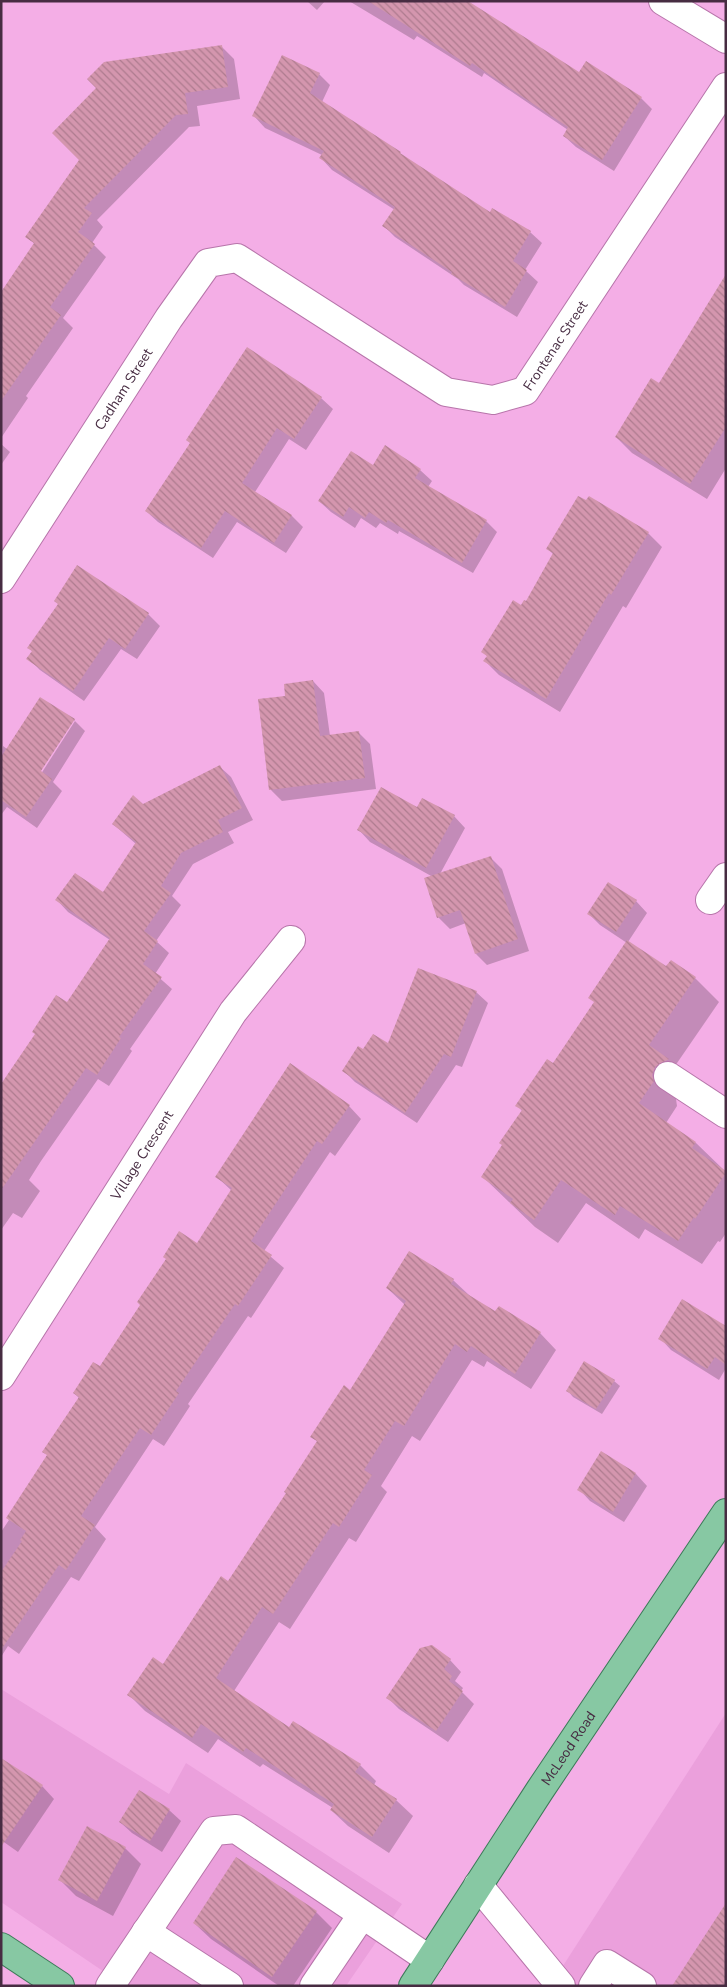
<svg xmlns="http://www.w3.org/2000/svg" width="727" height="1987" viewBox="0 0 727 1987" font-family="'Nunito Sans',sans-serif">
	<defs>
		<pattern id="building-back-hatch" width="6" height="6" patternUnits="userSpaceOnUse" patternTransform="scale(1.25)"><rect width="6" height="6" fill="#d496ae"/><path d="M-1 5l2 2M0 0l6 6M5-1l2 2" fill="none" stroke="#ae7b8f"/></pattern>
	</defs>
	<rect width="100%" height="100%" fill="#f4aee6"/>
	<g fill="#eba0dc">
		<path d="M1,1689L169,1794L186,1763L402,1904L346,1986H125L1,1902Z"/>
		<path d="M726,1713V1986H550Z"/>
	</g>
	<g fill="#0003" fill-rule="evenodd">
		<path d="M307,1H325L317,10Z"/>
		<path d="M349,1H466L579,73L641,98L652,109L614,171L576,147L564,136L568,130L484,73L482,77L417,36L414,40Z"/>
		<path d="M222,47L234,59L240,99L197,106L200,126L189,127L97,220L103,227L92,243L106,257L63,318L73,328L26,396L28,398L1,438V294L35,244L27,237Z"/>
		<path d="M319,74L330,85L322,102L490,214L530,232L542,243L525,270L538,282L517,317L464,285L458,279L395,237L384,226L395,210L332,170L321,158L322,155L265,128L254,116Z"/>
		<path d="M726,282V468L707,499L632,453L616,437L660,385Z"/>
		<path d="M321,398L333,409L306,450L289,439L255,492L292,516L303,527L286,553L237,522L213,558L158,522L146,511L191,444Z"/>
		<path d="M1,444L10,452L1,465Z"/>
		<path d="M373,467L420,470L432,481L428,487L486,521L497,532L473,573L399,531L398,534L380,523L376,528L361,518L355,528L331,512L319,501Z"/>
		<path d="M648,533L662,547L626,608L623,606L560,712L499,675L485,661L488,657L483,652L527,603L553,554L547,548Z"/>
		<path d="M78,567L148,614L160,626L137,659L121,649L84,701L40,670L28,658L33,652L29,648L59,605Z"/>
		<path d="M313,681L324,693L330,736L359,733L370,744L376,789L282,801L271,790L260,700L287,697Z"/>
		<path d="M74,720L85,731L53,782L62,791L37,828L7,807L1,815L3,746L7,749ZM72,721H75L39,777L37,776Z"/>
		<path d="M219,766L231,777L253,820L228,832L234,843L193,864L172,896L181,905L156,941L169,953L155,974L172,989L130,1049L132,1051L109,1086L98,1079L41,1161L29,1180L40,1191L22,1218L13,1213L1,1230V1112L67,1004L110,940L68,912L57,900L103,894L136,844L113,824L142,805Z"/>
		<path d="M417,809L454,816L465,828L440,874L490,857L502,869L529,951L487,965L476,954L466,923L450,929L438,917L433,877L370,842L359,830Z"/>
		<path d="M636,901L647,913L628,942L667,968L695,978L719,1002L675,1066L679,1091L676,1099L677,1106L666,1123L696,1143L726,1172V1233L720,1242L718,1241L702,1264L645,1229L639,1239L586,1203L558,1243L535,1227L482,1176L503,1145L522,1111L517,1105L553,1065L595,1003L627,943L600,925L589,914Z"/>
		<path d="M476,992L488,1003L462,1067L456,1065L417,1123L355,1082L344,1071L364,1051L389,1045Z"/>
		<path d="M349,1106L361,1119L335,1156L330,1152L264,1251L284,1268L251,1318L248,1316L188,1404L190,1406L164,1446L153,1439L95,1527L106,1539L79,1581L71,1577L19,1654L8,1646L1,1657V1532L9,1520L7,1518L48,1456L79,1398L74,1393L100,1368L197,1245L232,1191L217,1177Z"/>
		<path d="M453,1280L470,1296L495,1313L540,1333L556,1350L531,1389L487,1361L484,1367L472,1360L420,1441L412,1436L381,1486L387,1492L356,1542L349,1538L290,1629L279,1622L234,1691L290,1729L360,1765L376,1781L374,1785L396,1800L413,1816L389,1853L348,1826L331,1810L333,1808L263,1764L260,1767L218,1739L208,1753L145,1711L129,1695L164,1666L229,1583L288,1493L318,1442L312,1437L350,1391L405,1305L387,1288Z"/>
		<path d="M726,1327V1368L719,1380L671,1350L660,1338Z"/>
		<path d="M614,1381L620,1386L602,1414L573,1397L568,1391Z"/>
		<path d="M601,1453L636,1474L647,1486L624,1522L590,1501L579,1489Z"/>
		<path d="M450,1660L461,1672L455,1681L463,1688L461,1691L474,1704L448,1742L399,1709L387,1697Z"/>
		<path d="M42,1786L54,1799L18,1852L1,1840Z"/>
		<path d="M169,1810L181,1821L162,1852L132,1833L120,1822Z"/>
		<path d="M125,1848L141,1864L113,1916L76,1896L60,1880Z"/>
		<path d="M236,1859L316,1912L332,1928L293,1986H279L211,1939L194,1923Z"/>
	</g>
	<g fill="url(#building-back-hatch)">
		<path d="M368,1H468L579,72L586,61L642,97L602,160L563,136L568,127L472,63L470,66Z"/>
		<path d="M222,45L228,87L185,93L188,114L176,115L84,208L92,213L78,232L95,244L50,307L61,315L1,401V292L34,243L25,237L79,160L52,133L96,88L87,79L104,62Z"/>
		<path d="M282,55L320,73L310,93L401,152L400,153L490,212L492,208L531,231L513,261L527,270L505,307L451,274L452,272L382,226L395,207L319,158L324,151L252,116Z"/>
		<path d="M726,274V427L690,484L615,437L651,378L659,383Z"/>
		<path d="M247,347L322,397L294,439L277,428L242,483L292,515L274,543L225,511L201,548L145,511L190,443L186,440Z"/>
		<path d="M385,445L421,469L415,478L487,520L462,563L388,520L386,523L369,512L365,518L349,507L343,517L318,501L351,451L373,465Z"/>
		<path d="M578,496L586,500L589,496L649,532L611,595L609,593L546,699L483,661L487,656L481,652L513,600L521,605L524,600L526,601L553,553L546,549Z"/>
		<path d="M77,565L149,613L125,649L109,638L73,691L26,659L32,651L27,648L58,604L54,601Z"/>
		<path d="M313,680L320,736L359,731L365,778L269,790L258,699L285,696L284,684Z"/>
		<path d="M40,697L75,719L41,771L52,779L26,817L1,800V757Z"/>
		<path d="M220,765L242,808L218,820L223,832L181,853L161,886L171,893L144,931L158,941L143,964L162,977L119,1037L121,1038L97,1075L86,1068L1,1190V1084L35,1034L32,1032L56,995L67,1002L110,938L55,900L75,873L103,892L136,842L112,824L133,795L143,804Z"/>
		<path d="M381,787L417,807L422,798L455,815L426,868L357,830Z"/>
		<path d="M491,856L518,939L475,954L460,910L437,918L424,878Z"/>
		<path d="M608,882L637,900L616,932L587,914Z"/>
		<path d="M627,940L666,966L671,960L696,977L649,1045L669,1059L655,1067L652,1075L654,1081L639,1103L696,1142L692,1148L726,1171V1173L695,1219L694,1217L678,1241L620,1206L615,1215L561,1180L534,1220L510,1203L513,1199L481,1177L502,1145L499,1143L522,1110L515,1106L547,1059L553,1063L594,1002L588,998Z"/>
		<path d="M418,968L477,991L451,1057L444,1054L405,1113L342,1071L358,1046L363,1049L373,1034L388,1043Z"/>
		<path d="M290,1063L350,1105L322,1144L317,1141L251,1241L272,1255L238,1306L235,1304L176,1391L179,1393L151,1435L140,1428L81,1516L95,1525L66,1570L59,1565L1,1650V1572L22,1541L20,1540L26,1531L6,1518L47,1455L42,1452L79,1397L73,1393L93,1362L100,1366L140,1305L137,1302L166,1259L163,1257L179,1231L197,1243L232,1188L215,1177Z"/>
		<path d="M409,1251L454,1279L451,1284L495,1311L499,1306L541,1332L515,1374L471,1346L467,1352L455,1344L404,1426L395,1421L364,1470L372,1475L339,1527L333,1523L273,1614L262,1607L216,1678L289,1727L293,1721L361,1764L355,1772L397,1799L372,1837L330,1810L334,1804L246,1748L243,1752L201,1724L192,1738L127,1695L153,1657L163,1664L221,1576L228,1581L286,1493L284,1492L317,1441L310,1437L344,1385L350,1390L406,1301L386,1288Z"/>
		<path d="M682,1299L726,1326V1365L715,1357L707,1369L658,1339Z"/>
		<path d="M584,1361L615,1380L596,1409L566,1391Z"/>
		<path d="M601,1451L636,1473L613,1512L577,1490Z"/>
		<path d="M432,1645L451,1659L444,1669L452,1676L449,1681L463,1691L436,1731L386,1698L420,1648Z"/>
		<path d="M1,1758L43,1785L1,1847Z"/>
		<path d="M139,1790L170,1809L150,1841L119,1822Z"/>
		<path d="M87,1826L126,1847L97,1901L58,1880Z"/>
		<path d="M236,1857L317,1911L272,1977L193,1923Z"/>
		<path d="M726,1903V1986H672Z"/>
	</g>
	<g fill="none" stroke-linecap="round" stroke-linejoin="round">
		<defs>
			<g id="minor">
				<path d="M663,1L726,39"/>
				<path id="s1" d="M1,579L169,318L208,263L237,258L446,392L493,400L525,391L726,87"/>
				<path d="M710,900L726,877"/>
				<path d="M668,1076L726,1114"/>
				<path id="s2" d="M1,1376L233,1012L291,940"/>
				<path d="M478,1885L561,1986"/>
				<path d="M146,1932L229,1986"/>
				<path d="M110,1986L214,1831L236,1829L430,1960"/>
				<path d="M314,1986L362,1915"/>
				<path d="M593,1986L607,1964L642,1986"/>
			</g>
			<g id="major">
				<path d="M1,1947L60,1986"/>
				<path id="s3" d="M413,1986L540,1790L726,1513"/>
			</g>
		</defs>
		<use href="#minor" stroke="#b775aa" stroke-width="30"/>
		<use href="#major" stroke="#3d7a59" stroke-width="30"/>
		<use href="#minor" stroke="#fff" stroke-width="28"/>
		<use href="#major" stroke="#87c8a3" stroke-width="28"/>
	</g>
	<g text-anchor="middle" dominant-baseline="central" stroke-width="5" stroke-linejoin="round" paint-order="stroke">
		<g font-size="14" fill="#472c42" stroke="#f4aee6">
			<text stroke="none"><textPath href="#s1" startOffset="791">Frontenac Street</textPath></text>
			<text stroke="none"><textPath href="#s1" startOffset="226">Cadham Street</textPath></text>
			<text stroke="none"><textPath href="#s2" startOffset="262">Village Crescent</textPath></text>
			<text stroke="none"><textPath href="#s3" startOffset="284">McLeod Road</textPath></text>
		</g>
	</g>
	<rect width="727" height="1987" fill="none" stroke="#472c42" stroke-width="5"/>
</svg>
